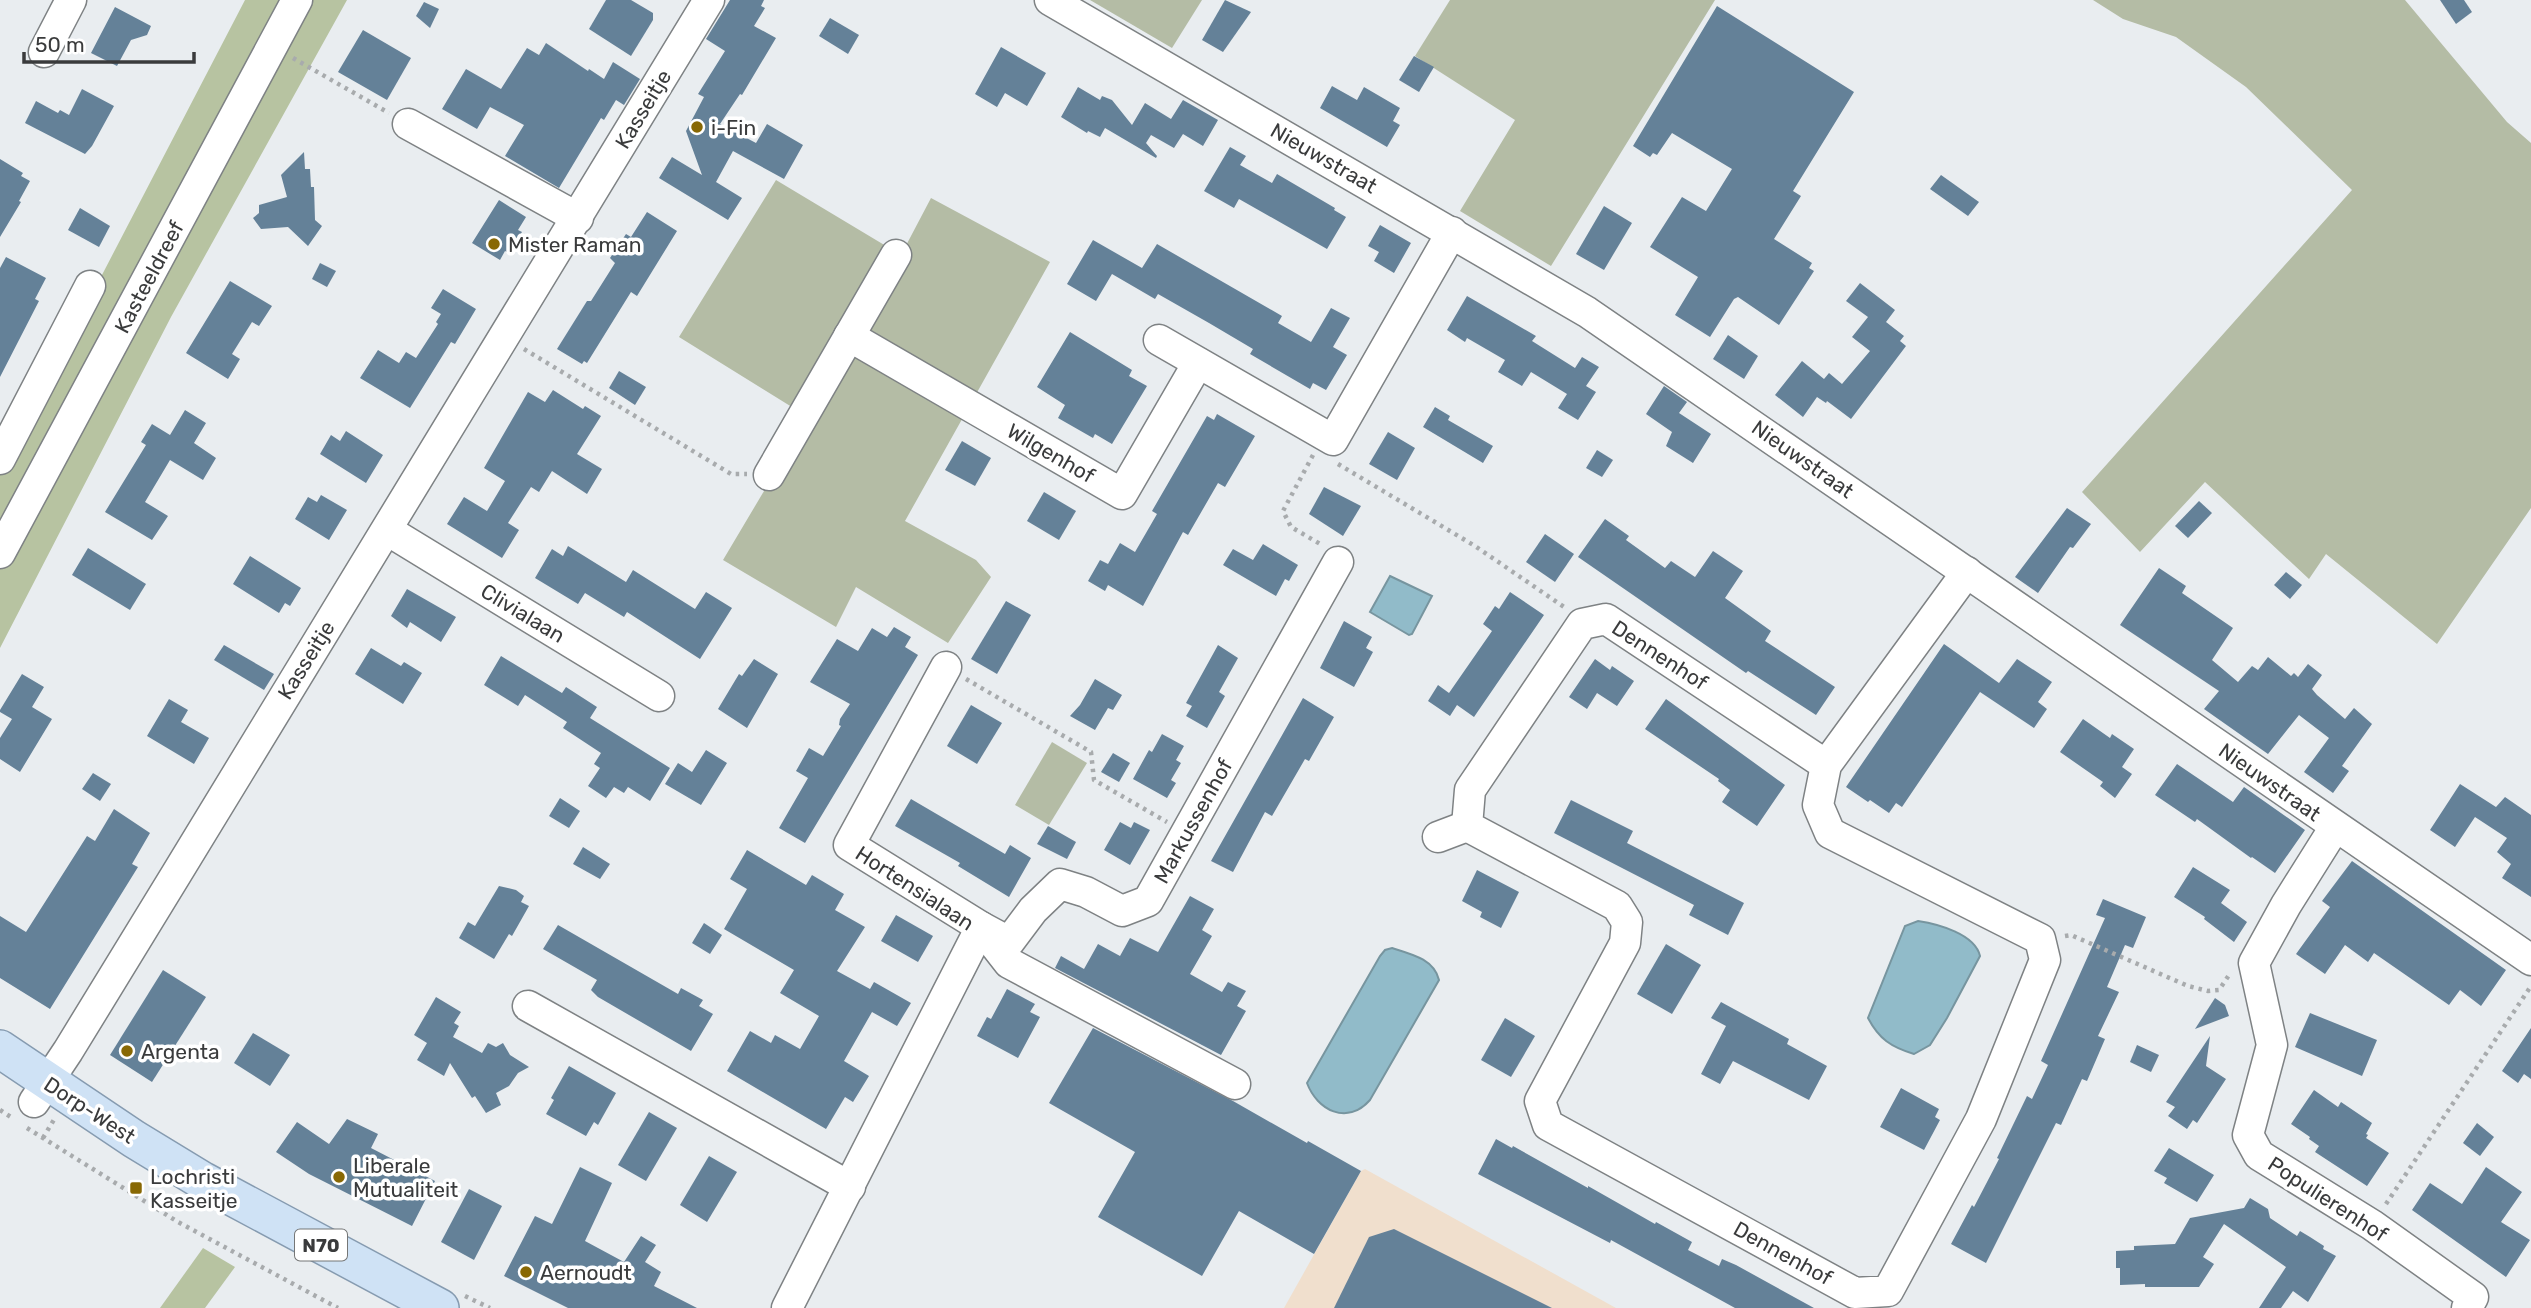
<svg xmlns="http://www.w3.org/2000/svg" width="2531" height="1308" viewBox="0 0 2531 1308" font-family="Rubik,sans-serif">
	<rect width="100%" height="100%" fill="#e9edf0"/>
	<path fill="#f0dfcd" d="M1365,1169L1616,1308H1284L1361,1171Z"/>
	<g fill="#b4bca5">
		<path d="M1090,0H1202L1172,48Z"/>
		<path d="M1450,0H1715L1551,266L1460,211L1515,120L1415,56Z"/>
		<path d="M2093,0H2405L2507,122L2531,143V508L2437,644L2326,554L2309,579L2205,482L2140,552L2082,492L2352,190L2246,87L2176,37L2123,19Z"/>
		<path d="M776,180L901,255L931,198L1050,262L905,521L976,560L991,577L948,643L856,587L836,627L723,560L808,417L679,337Z"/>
		<path d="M1052,742L1087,763L1049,825L1015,805Z"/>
	</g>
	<g fill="#b7c3a1">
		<path d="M245,0H347L171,317L0,648V471Z"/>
		<path d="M203,1248L235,1267L205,1308H160Z"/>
	</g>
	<g fill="#91bbc9" stroke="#77959f" stroke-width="2">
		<path d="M1390,576L1432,596L1412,634L1409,635L1370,612Z"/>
		<path d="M1918,921C1938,924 1975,934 1980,956L1947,1018L1930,1045L1914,1054C1891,1047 1879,1039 1868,1018L1905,926Z"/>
		<path d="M1392,948C1411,954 1434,959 1439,980L1370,1100C1347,1126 1317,1110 1307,1083L1380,956L1385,950Z"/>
	</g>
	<g fill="#648198">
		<path d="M606,0H631L653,13V20L631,56L589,29Z"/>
		<path d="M730,0H764L761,6L765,8L754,26L776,38L742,95L740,94L720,124L756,143L767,124L803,145L784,179L733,151L716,182L742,198L728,220L659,178L672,157L702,175L686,131L704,97L698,94L725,51L706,39Z"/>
		<path d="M1225,0L1251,12L1223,52L1202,40Z"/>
		<path d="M2440,0H2464L2472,12L2456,24Z"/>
		<path d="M424,2L439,9L430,28L416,16Z"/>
		<path d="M1717,6L1854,92L1793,191L1801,196L1774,239L1812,263L1809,268L1814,271L1779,325L1738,297L1734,299L1710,337L1675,315L1698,277L1650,247L1682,197L1706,211L1732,169L1672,133L1657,155L1653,153L1650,157L1633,146Z"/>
		<path d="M115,7L151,26L147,35L131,40L117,66L91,53Z"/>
		<path d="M830,18L859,35L848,54L819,36Z"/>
		<path d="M363,30L411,58L387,100L338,72Z"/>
		<path d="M546,43L588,71L589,69L604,79L613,62L640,79L624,105L616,100L604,120L601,118L559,188L505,156L524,125L490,107L477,129L442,109L466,69L501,89L527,48L539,55Z"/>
		<path d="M1001,47L1046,73L1027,106L1005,93L997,107L975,94Z"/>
		<path d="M1414,56L1434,67L1419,92L1399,80Z"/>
		<path d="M1332,86L1357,100L1364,87L1400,108L1393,121L1400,125L1387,147L1320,108Z"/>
		<path d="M1078,87L1100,100L1102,96L1112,100L1132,125L1145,103L1171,119L1183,100L1218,120L1203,146L1183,134L1174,148L1151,135L1146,143L1157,156L1156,158L1105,128L1100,137L1088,131L1087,133L1061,117Z"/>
		<path d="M82,89L114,106L92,146L85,154L25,123L36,101L58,113L60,110L69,115Z"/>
		<path d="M1230,147L1246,156L1240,165L1272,183L1277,174L1335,208L1334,210L1346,217L1327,249L1239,199L1234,208L1204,191Z"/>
		<path d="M304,152L305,169H310L311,187H314L315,220L322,226L308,246L288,227L261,229L253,218L259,213V205L287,197L281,175Z"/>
		<path d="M0,159L23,173L21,176L30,181L19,201L21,202L0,237Z"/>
		<path d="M1941,175L1979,202L1968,216L1930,189Z"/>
		<path d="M499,200L526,217L518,230L522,232L509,253L505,251L500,260L472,243Z"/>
		<path d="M1604,206L1632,223L1604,270L1576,254Z"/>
		<path d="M80,208L110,226L99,247L68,230Z"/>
		<path d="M647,212L677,231L637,296L631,292L587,363L584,361L582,364L557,349L587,301H591L615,263L610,258L626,234L631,237Z"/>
		<path d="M1380,225L1411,243L1394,273L1374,261L1379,252L1368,246Z"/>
		<path d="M1093,240L1142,268L1157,244L1282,316L1278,323L1311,342L1331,308L1350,318L1333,347L1347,355L1326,390L1313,383L1310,389L1250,354L1253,349L1209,323L1158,294L1155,299L1112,274L1096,301L1067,284Z"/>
		<path d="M6,257L46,278L35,299L39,301L0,377V268Z"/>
		<path d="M320,263L336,271L327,287L312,279Z"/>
		<path d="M230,281L272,306L259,326L252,322L232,354L240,359L228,379L186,353Z"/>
		<path d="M1860,283L1895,310L1886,322L1904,336L1900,341L1906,346L1851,419L1827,401L1826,403L1817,397L1803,417L1775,395L1802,361L1824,379L1829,373L1842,384L1870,351L1852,337L1868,317L1846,301Z"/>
		<path d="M443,289L476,309L455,344L451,342L410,408L360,378L378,350L399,363L406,352L416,358L438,324L436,322L441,314L431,308Z"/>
		<path d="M1467,296L1536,336L1532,341L1575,368L1582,357L1599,367L1586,386L1596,392L1578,420L1558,408L1567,394L1531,372L1522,386L1498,372L1505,360L1467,338L1465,342L1447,330Z"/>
		<path d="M1070,332L1132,370L1129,376L1147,386L1112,444L1095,434L1093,438L1058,418L1065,405L1037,387Z"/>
		<path d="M1728,335L1758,356L1744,379L1713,359Z"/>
		<path d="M619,371L646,387L635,405L609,388Z"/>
		<path d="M1664,386L1687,402L1679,413L1711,434L1693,463L1666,446L1672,432L1646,414Z"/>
		<path d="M553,390L583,409L585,406L601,416L577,454L602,469L587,494L552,471L539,492L531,487L508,523L519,530L502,558L447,524L464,497L487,511L505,481L484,468L528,392L545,402Z"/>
		<path d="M1435,407L1450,416L1448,420L1493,446L1483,463L1423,427Z"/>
		<path d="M185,410L206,423L194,443L216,458L203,480L170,460L145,502L168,516L152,540L105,512L146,445L141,442L152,424L170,435Z"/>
		<path d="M1217,414L1255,436L1225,487L1218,483L1188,535L1183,532L1143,606L1108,585L1105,591L1088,581L1100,560L1108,564L1120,543L1135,552L1157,514L1152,511L1207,416L1214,420Z"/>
		<path d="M346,431L383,455L366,483L320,454L331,435L340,441Z"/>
		<path d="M1388,432L1415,448L1397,480L1369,464Z"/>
		<path d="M962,441L991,458L975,486L945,470Z"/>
		<path d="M1597,450L1613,460L1602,477L1586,468Z"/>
		<path d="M1324,487L1361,506L1343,536L1309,514Z"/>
		<path d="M1044,492L1076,511L1059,540L1027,521Z"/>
		<path d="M321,495L347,510L329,540L295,519L308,497L317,502Z"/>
		<path d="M2199,501L2212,513L2188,538L2175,526Z"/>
		<path d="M2067,508L2091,524L2073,548L2070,547L2038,593L2015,577Z"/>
		<path d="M1605,519L1629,536L1626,540L1665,568L1671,561L1695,577L1713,551L1743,571L1725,598L1771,631L1765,641L1835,687L1816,715L1748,671L1746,673L1578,557Z"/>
		<path d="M1545,534L1574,554L1555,582L1526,562Z"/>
		<path d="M1263,544L1298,565L1289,581L1285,579L1276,596L1223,565L1233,549L1253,560Z"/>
		<path d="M568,546L626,582L633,570L695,609L706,592L732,608L700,659L627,612L624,617L585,593L578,604L535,578L552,549L563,556Z"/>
		<path d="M88,548L146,584L130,610L72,575Z"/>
		<path d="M250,556L301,588L290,606L285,603L279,613L233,584Z"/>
		<path d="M2159,568L2186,586L2182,593L2233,628L2212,660L2238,682L2252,666L2258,670L2268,657L2291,676L2294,673L2298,677L2308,664L2322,675L2312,689L2317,695L2345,719L2354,708L2372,724L2342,766L2349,771L2333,793L2304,772L2329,738L2299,715L2268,754L2204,709L2219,691L2120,625Z"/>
		<path d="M2286,572L2302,585L2290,599L2274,585Z"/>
		<path d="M407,589L456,617L441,642L410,622L407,628L391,616Z"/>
		<path d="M1510,592L1544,615L1474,717L1457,705L1450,716L1428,701L1438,685L1449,693L1492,631L1483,624L1495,606L1499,609Z"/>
		<path d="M1006,601L1031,615L997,674L971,659Z"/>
		<path d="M1344,621L1372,637L1366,648L1373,652L1354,687L1320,668Z"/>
		<path d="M894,627L911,637L905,647L918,655L805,843L779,828L808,778L796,771L809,748L823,756L841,726L839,725L840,719L850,704L810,682L837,639L858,651L872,628L887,637Z"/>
		<path d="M1944,644L1999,683L2017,659L2052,682L2038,702L2047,709L2034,728L1980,692L1902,807L1896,803L1889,813L1870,800L1868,802L1846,787Z"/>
		<path d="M224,645L274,674L264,690L214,660Z"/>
		<path d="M1218,645L1238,658L1219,692L1225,696L1207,728L1186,716L1192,706L1186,703Z"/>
		<path d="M371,648L401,666L404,662L422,673L403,704L355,674Z"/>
		<path d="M501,656L562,693L566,687L597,707L590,718L670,768L650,801L628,787L624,793L614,787L606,798L588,786L600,768L594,764L601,753L563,728L567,722L525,695L518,706L484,685Z"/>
		<path d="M754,659L778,674L747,728L718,709L739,674L742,676Z"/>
		<path d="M1595,659L1610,670L1612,666L1634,681L1617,706L1597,693L1587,709L1569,697Z"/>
		<path d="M22,674L44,687L32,707L52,719L20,772L0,759V738L12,719L0,712V710Z"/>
		<path d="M1095,679L1122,695L1113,710L1108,708L1095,730L1070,716L1080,705Z"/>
		<path d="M1303,698L1334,717L1309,761L1305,759L1272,816L1265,812L1233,872L1211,861Z"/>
		<path d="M169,699L188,710L181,722L209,738L194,764L147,736Z"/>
		<path d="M1666,699L1785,785L1757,826L1722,802L1730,790L1718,781L1719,779L1645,729Z"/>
		<path d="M971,705L1002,723L977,764L947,746Z"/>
		<path d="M2083,719L2110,738L2112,734L2134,749L2122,767L2132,774L2115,798L2100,786L2103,782L2060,752Z"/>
		<path d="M1162,734L1184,746L1176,760L1181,763L1171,780L1176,783L1167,798L1133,779L1149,750L1152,752Z"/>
		<path d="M706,750L727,763L701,805L665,784L678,763L692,772Z"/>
		<path d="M1113,753L1130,763L1119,782L1101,772Z"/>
		<path d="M2177,764L2233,802L2244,787L2305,830L2275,873L2252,857L2251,858L2197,819L2195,822L2155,795Z"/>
		<path d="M93,773L111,784L100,801L82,789Z"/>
		<path d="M2460,784L2496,807L2505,797L2531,815V897L2502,878L2511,864L2497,852L2507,838L2475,817L2455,847L2430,830Z"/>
		<path d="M560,798L580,811L569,828L549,816Z"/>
		<path d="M911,799L1005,854L1010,845L1031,858L1009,897L958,866L960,863L895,826Z"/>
		<path d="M1571,800L1633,831L1627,843L1744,903L1728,935L1689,915L1694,905L1554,833Z"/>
		<path d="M114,809L150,833L132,864L138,867L50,1009L0,978V916L26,932L87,836L95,841Z"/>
		<path d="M1120,822L1131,828L1134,822L1150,830L1130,865L1104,850Z"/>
		<path d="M1048,826L1076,842L1067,859L1037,844Z"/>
		<path d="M583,847L610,864L600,879L573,864Z"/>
		<path d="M747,850L806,885L812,875L844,894L835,910L865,927L837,971L870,989L874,982L911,1003L897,1026L872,1012L844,1061L869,1076L853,1102L845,1097L826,1129L727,1071L750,1031L771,1043L775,1035L800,1049L819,1016L780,993L794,970L724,929L747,889L730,879Z"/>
		<path d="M2352,861L2506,970L2481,1006L2460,990L2449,1005L2374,953L2368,962L2345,945L2325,974L2296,954L2330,907L2322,901Z"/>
		<path d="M2193,867L2230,890L2221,903L2247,922L2234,942L2204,919L2205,917L2174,897Z"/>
		<path d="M1477,870L1519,892L1501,928L1480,917L1482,912L1462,901Z"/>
		<path d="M499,886L516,890L524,896L521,902L529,906L512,936L509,934L494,959L459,938L468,922L475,926Z"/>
		<path d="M1190,896L1214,909L1202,930L1212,936L1190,974L1222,992L1228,982L1246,991L1237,1006L1246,1011L1221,1055L1055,968L1061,956L1084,969L1098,944L1120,956L1130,938L1158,952Z"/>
		<path d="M2103,899L2146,917L2133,948L2125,945L2107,987L2119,992L2098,1036L2105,1039L2087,1081L2082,1079L2061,1125L2056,1123L1986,1263L1951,1244L1972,1205L1974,1207L1999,1159L1997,1158L2027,1096L2032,1099L2048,1065L2041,1061L2105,918L2096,915Z"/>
		<path d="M896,915L933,936L918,962L881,941Z"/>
		<path d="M704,923L722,935L710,954L692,943Z"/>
		<path d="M558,925L678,994L681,988L703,1000L699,1006L713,1014L691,1051L598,997L591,990L597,980L543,949Z"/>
		<path d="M1666,944L1701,965L1672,1014L1637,994Z"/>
		<path d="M163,970L206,997L152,1082L110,1055Z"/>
		<path d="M1007,989L1035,1004L1030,1012L1040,1017L1018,1058L977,1036L987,1017L991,1019Z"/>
		<path d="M436,997L461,1012L454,1023L459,1026L453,1037L482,1053L488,1043L496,1047L503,1043L510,1055L529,1067L518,1073L509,1086L496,1093L501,1105L486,1113L475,1096L472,1098L450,1063L444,1076L417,1060L427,1043L414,1035Z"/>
		<path d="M2215,998L2225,1005L2229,1016L2195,1029Z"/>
		<path d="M1721,1002L1789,1039L1787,1044L1827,1066L1809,1100L1733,1061L1720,1084L1701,1074L1726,1026L1711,1018Z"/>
		<path d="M2310,1013L2377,1040L2362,1076L2295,1047Z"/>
		<path d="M1505,1018L1535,1036L1511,1077L1481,1060Z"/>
		<path d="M1093,1028L1233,1101L1307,1143L1308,1141L1361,1171L1314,1254L1239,1211L1202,1276L1098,1217L1135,1152L1049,1103Z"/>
		<path d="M2531,1028V1079L2524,1074L2518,1083L2502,1071Z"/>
		<path d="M253,1033L290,1055L270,1086L234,1063Z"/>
		<path d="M2210,1036L2206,1066L2226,1079L2197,1123L2193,1120L2187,1129L2168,1116L2175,1107L2166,1102Z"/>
		<path d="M2137,1045L2159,1055L2151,1072L2130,1062Z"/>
		<path d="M569,1066L616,1093L598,1125L594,1122L586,1136L546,1114L554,1100L551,1098Z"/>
		<path d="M1901,1088L1939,1109L1935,1117L1940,1120L1924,1150L1880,1127Z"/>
		<path d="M2314,1090L2338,1107L2341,1102L2372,1123L2366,1134L2368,1135L2366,1138L2389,1153L2367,1186L2315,1152L2319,1146L2309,1139L2310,1137L2291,1124Z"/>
		<path d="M649,1112L677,1128L646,1181L618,1165Z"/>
		<path d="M347,1119L378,1134L371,1148L435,1181L412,1226L309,1174L276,1152L297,1122L329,1144Z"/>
		<path d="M2477,1123L2494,1137L2480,1156L2463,1143Z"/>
		<path d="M1496,1139L1512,1148L1513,1146L1588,1188V1186L1655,1224L1656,1222L1692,1242L1688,1250L1719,1266L1722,1259L1736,1265L1814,1308H1735L1611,1240L1610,1243L1478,1174Z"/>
		<path d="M2169,1148L2214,1175L2197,1202L2164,1183L2167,1178L2154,1171Z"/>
		<path d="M709,1156L737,1172L707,1222L680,1205Z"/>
		<path d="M580,1167L612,1183L585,1241L624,1262L641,1236L656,1245L645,1262L661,1272L654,1286L697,1308H568L504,1276L535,1216L552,1224Z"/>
		<path d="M2486,1167L2522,1192L2501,1222L2530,1240L2506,1277L2412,1210L2430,1183L2462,1204Z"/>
		<path d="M469,1189L502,1206L474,1260L441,1242Z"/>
		<path d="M2250,1198L2268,1209L2270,1218L2297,1236L2300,1231L2310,1237L2324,1246L2323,1249L2336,1256L2308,1302L2293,1291L2281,1308H2259L2286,1267L2224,1224L2203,1257L2214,1264L2199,1287H2145V1284L2120,1285V1268H2116V1251L2134,1250V1246L2175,1244L2190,1218L2244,1208Z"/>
		<path d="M1394,1229L1552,1308H1334L1369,1237Z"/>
	</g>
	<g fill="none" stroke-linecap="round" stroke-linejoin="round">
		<defs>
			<g id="minor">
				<path d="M1050,0L1587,312L2531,960"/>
				<path d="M44,52L71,0"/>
				<path d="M408,124L578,218"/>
				<path d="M849,336L1122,494L1198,363"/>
				<path d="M1159,340L1333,440L1452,232"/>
				<path d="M0,459L90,286"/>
				<path d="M769,475L896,255"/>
				<path d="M387,530L659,696"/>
				<path d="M0,553L297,0"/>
				<path d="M1826,765L1606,619L1582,624L1470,790L1467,826L1617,906L1627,922L1625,943L1540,1101L1548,1125L1855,1293L1888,1291L1981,1119L2045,960L2040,939L1830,833L1818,805L1826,765L1967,572"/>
				<path d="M2335,827L2286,905L2254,963L2272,1045L2248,1135L2259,1155L2372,1225L2473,1297L2467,1308"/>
				<path d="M1438,837L1467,826"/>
				<path d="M981,927L1009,942L1033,910L1060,884L1086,892L1122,911L1148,901L1338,562"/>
				<path d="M984,931L1009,963L1235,1084"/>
				<path d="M528,1006L850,1187"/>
				<path d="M34,1102L68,1051L177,873L709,0"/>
				<path d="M787,1308L981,927L849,845L946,667"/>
			</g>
			<path id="major" d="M0,1049L134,1139L203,1181L440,1308"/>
		</defs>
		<use href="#minor" stroke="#7e8284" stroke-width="33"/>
		<use href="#major" stroke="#869bb0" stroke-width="40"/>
		<g stroke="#a8abad" stroke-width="4.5" stroke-dasharray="3.5 5" stroke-linecap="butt">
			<path d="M293,58L389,113"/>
			<path d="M524,349L731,474H747"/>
			<path d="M1313,455L1283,511L1291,527L1322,545"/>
			<path d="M1338,464L1475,546L1564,607"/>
			<path d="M966,679L1091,752L1094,780L1167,822"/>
			<path d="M2065,936L2071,935L2188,986L2208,991L2219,990L2231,972"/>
			<path d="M0,1110L14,1119"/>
			<path d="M27,1128L178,1222L338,1308"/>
			<path d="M43,1138L55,1118"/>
			<path d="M2386,1204L2531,986"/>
			<path d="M465,1296L490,1308"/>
		</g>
		<use href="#minor" stroke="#fff" stroke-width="30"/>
		<use href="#major" stroke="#cfe2f5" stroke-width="37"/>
	</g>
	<g fill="#886804" stroke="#fff" stroke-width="2.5">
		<circle cx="697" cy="127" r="7"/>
		<circle cx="494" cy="244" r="7"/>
		<circle cx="127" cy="1051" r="7"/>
		<circle cx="339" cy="1177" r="7"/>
		<rect x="129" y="1181" width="14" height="14" rx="3.5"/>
		<circle cx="526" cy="1272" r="7"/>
	</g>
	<g text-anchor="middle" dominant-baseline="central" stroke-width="7" stroke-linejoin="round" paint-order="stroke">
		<rect fill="#fff" stroke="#757676" stroke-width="2" x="295" y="1229.5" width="52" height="31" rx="5"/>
		<g font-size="19" font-weight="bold" fill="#3a3b3c">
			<text x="321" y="1245">N70</text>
		</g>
		<g font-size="21" fill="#3a3b3c" stroke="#fff">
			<text transform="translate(643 109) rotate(-59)">Kasseitje</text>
			<text transform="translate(1324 158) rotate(30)">Nieuwstraat</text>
			<text transform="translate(149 277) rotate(-62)">Kasteeldreef</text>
			<text transform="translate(1051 453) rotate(30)">Wilgenhof</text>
			<text transform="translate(1803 459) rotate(35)">Nieuwstraat</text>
			<text transform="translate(523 613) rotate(31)">Clivialaan</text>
			<text transform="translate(1660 655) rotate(33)">Dennenhof</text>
			<text transform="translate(306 660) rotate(-58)">Kasseitje</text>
			<text transform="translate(2270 782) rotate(35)">Nieuwstraat</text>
			<text transform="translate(1193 821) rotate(-61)">Markussenhof</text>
			<text transform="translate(915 888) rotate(33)">Hortensialaan</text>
			<text transform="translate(90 1110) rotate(33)">Dorp-West</text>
			<text transform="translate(2328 1199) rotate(33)">Populierenhof</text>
			<text transform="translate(1783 1253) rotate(29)">Dennenhof</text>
		</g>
		<g font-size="21" fill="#3a3b3c" stroke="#fff" text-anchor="start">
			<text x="711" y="127">i-Fin</text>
			<text x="508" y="244">Mister Raman</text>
			<text x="141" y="1051">Argenta</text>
			<text x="353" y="1165">Liberale<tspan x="353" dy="24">Mutualiteit</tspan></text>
			<text x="150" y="1176">Lochristi<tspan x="150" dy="24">Kasseitje</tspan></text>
			<text x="540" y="1272">Aernoudt</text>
		</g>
	</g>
	<path d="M24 52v10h170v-10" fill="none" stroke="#3a3b3c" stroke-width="3.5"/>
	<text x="35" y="52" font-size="21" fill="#3a3b3c" stroke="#ffffff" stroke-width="5" paint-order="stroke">50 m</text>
</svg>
